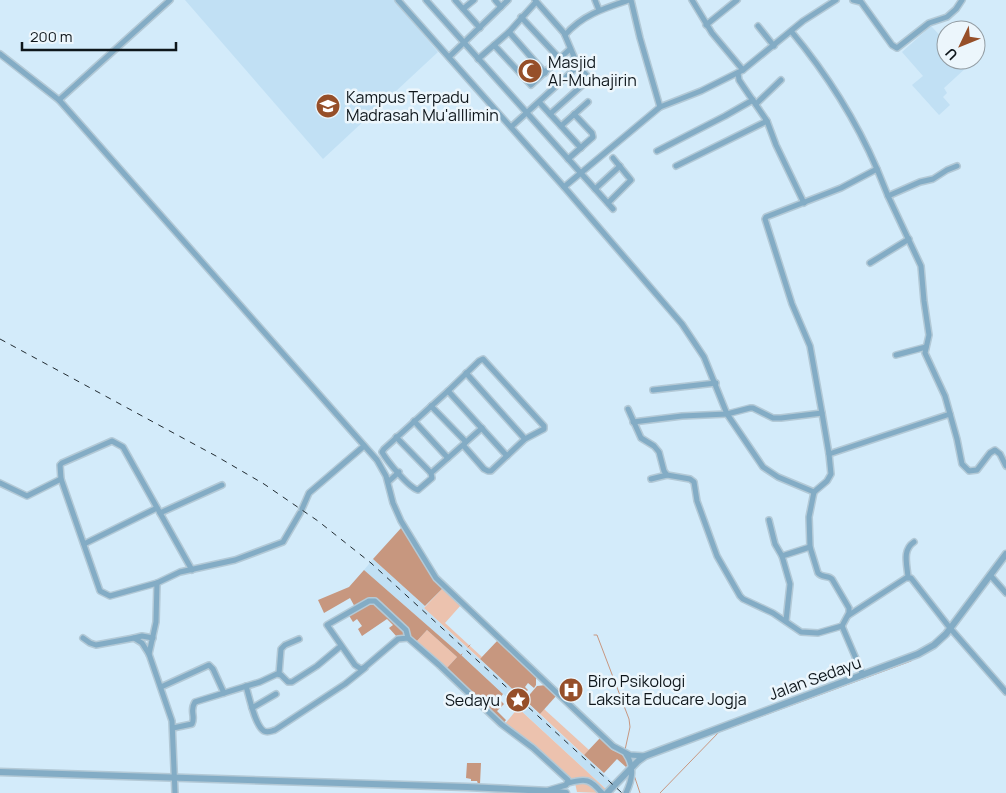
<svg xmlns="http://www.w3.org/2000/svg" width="1006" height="793" viewBox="0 0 1006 793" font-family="Manrope,sans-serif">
	<rect width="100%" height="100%" fill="#d3ebfa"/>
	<g fill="#c1e0f4">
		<path d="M185,0H394L438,52L323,159Z"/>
		<path d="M931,26L946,42V60H962L968,66L944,88L947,93L943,97L950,105L939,115L912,85L923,76L902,52Z"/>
		<path d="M373,559L425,606L424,608L614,783L607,790L460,654L364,570Z"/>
	</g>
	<g fill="#ecc2ae">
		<path d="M443,588L461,605L445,623L482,657L480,659L424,608Z"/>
		<path d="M427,630L457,657L446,669L416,642Z"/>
		<path d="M518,708L607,790L605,792L586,777L569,779L504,725Z"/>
		<path d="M544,709L589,750L584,755L540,714Z"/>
		<path d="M581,782L591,784L600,793L577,792L575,783Z"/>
	</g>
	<g fill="#c7977f">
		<path d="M402,527L434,579L443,588L425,606L373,559Z"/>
		<path d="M364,570L460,654L503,694L499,699L504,704L497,711L506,720L503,724L446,669L457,657L427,630L416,642L406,635L397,637L389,628L393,625L387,619L362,636L358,629L362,626L357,619L353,622L348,614L356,609L350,598L324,613L318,600L349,587Z"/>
		<path d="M498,640L536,676V685L534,688L528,683L525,687L528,690L521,697L480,659Z"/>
		<path d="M546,685L557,695L540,714L525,700L537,686Z"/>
		<path d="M600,738L612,750L625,756L629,764L626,767L617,759L604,773L584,755Z"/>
		<path d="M467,763H481L480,784H478L477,781H471V779L466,778Z"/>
	</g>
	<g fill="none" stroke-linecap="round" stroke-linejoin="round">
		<g stroke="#c89780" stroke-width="1">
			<path d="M594,635H597L629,719L630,727L625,750"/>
			<path d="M468,647L470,645"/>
			<path d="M448,670L462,654"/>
			<path d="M624,757L629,766"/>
			<path d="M634,775L640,793"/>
			<path d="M660,793L719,732L911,661"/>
		</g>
		<defs>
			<g id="minor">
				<path d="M398,0L564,187L682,324L704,357L727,414L763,467L778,477L814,492L809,517L810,547L818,573C822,578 828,575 832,579L849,608V613L842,626L818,633L801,632L773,613L743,599L740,596L717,556L697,501L694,482L690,479L667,475L664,471L659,452L654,446L641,438L628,409"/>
				<path d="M426,0L613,209"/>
				<path d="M455,0L480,28"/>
				<path d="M495,0L501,7"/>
				<path d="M535,0L564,33L578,66L588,77L587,81L550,114"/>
				<path d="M595,0L599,10"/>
				<path d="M631,0L640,38L660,107"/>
				<path d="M692,0L712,33L743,70"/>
				<path d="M853,0L861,2L892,45L897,48L929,23L947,17L956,9L962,0"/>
				<path d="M463,9L474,0"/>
				<path d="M521,17L560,59"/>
				<path d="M706,25L737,0"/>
				<path d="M758,26L774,46"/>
				<path d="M791,31C826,73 855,118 877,169"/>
				<path d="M509,32L545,73"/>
				<path d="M565,35C582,15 605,8 629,0"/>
				<path d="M494,45L531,85L570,49"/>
				<path d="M0,54L59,100L377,460L386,476L393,503L401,521L436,578L613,746L630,755L645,756"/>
				<path d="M449,57L508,0"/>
				<path d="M478,59L509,32L536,2"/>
				<path d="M738,73L739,80L743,86L767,121L776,145L804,203"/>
				<path d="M59,100L170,0"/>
				<path d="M539,102L581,148"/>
				<path d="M756,104L781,80"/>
				<path d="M561,126L588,102"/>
				<path d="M511,127L578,66"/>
				<path d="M657,151L725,116L753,100"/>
				<path d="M568,159L593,137L592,133L574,114"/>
				<path d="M676,166L767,121"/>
				<path d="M564,187L660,107L701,91L743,70L803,21L836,0"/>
				<path d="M595,189L620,166"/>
				<path d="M888,196L921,266L924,301L929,335L925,353L945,396L950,414"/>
				<path d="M608,203L631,180L613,158"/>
				<path d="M870,263L909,239"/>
				<path d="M896,355L926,347"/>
				<path d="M466,373L525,439"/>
				<path d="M653,390L716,383"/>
				<path d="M448,391L507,456"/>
				<path d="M431,406L466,442"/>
				<path d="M414,421L448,458"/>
				<path d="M633,422L682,416L727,414L750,408H753L773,418H781L822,413"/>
				<path d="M396,437L431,473"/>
				<path d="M463,445L484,469L488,471H491L525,439L544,429V426L483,359L479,361L448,391L384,449L382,452C387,461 409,488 418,490L432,478L431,473L482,428"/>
				<path d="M829,454L950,414L957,439L962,464L969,471L977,470L990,453L995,450L1000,454L1006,466"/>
				<path d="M651,479L667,475"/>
				<path d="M388,482L399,472"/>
				<path d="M0,483L27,496L61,479"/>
				<path d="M814,492L827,481L831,474L829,454L822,413L810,346L792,304L765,219L766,217L841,188L877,169L888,196L920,182L933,179L947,170L957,166"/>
				<path d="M302,509L309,493L364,446"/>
				<path d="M160,513L222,485"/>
				<path d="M769,520L775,544L782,556L790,584L786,621"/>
				<path d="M84,544L157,508"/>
				<path d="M782,556L810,547"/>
				<path d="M990,575L1006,593"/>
				<path d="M908,577C907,564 902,550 914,542"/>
				<path d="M157,583L180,572L235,560L283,542L300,513"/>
				<path d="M849,615L906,578H911L950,628L1006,692"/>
				<path d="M842,626L863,675"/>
				<path d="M83,638L90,643L96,645L134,638L142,643L149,654L172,721L175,793"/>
				<path d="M134,638L142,636L153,638"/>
				<path d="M408,638L398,639L365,667L361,669L355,665L327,625L369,601H375L406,630L408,638L439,665L501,724L533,748L568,780L566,785L549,790"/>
				<path d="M149,654L156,622L157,583L110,596L100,591L61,479L60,465L62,463L112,441L123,447L192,570"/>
				<path d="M279,674L281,649L285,645L299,639"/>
				<path d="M246,686C249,696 255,726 264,731C268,733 271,731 275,730L345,684L365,668"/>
				<path d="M161,687L209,665L213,669L224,693"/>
				<path d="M252,708L276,694"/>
				<path d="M173,728L192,724C196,716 189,711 195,702L260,682L277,674L281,675L288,682H292L317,666L341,646"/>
				<path d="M568,783C586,778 590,779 602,793"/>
				<path d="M626,793C632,780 635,767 626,754"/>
			</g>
			<g id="tertiary">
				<path d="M0,772L467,787L549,791L566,793"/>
				<path d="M607,793L638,761L645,756L918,654L934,645L946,634L1006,554"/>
			</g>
		</defs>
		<use href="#minor" stroke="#b3c9d6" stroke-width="8"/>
		<use href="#tertiary" stroke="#b3c9d6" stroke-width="9"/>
		<use href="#minor" stroke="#83acc5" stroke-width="5"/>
		<use href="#tertiary" stroke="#83acc5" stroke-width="6"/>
		<path stroke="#222c32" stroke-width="1" stroke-dasharray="6 6" stroke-linecap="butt" d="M0,339L216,456L264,484L318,521L371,563L622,793"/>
	</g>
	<defs>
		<symbol id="mosque-disc" viewBox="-11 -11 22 22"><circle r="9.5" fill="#964f29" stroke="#ecf6fc"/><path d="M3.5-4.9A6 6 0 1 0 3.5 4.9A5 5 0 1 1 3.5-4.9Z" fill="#fff"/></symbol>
		<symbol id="school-disc" viewBox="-11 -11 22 22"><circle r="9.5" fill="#964f29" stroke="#ecf6fc"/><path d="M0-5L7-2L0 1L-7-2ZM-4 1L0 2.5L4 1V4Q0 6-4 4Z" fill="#fff"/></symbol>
		<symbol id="hospital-disc" viewBox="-11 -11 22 22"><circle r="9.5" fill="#964f29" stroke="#ecf6fc"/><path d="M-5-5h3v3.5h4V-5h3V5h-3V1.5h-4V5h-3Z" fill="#fff"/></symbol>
		<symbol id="sight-disc" viewBox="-11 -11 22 22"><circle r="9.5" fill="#964f29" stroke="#ecf6fc"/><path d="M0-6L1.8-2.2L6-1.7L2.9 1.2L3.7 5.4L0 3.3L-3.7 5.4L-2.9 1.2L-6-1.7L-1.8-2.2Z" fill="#fff"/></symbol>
	</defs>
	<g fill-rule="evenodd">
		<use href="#mosque-disc" x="516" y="57" width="28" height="28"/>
		<use href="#school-disc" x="314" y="92" width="28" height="28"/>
		<use href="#hospital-disc" x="557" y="676" width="28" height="28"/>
		<use href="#sight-disc" x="504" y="686" width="28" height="28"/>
	</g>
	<g text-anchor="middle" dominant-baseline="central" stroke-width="5" stroke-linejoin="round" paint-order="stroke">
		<g font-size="16" fill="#0e161b" stroke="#ecf6fc" text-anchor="start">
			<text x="548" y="62">Masjid<tspan x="548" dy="18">Al-Muhajirin</tspan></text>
			<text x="346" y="97">Kampus Terpadu<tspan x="346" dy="18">Madrasah Mu'alllimin</tspan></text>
			<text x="588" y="681">Biro Psikologi<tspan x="588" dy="18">Laksita Educare Jogja</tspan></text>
			<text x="500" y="700" text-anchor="end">Sedayu</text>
		</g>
		<g font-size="16" fill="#0e161b" stroke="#ecf6fc">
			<text transform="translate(815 678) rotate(-20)">Jalan Sedayu</text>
		</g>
	</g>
	<g transform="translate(961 45) rotate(227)"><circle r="24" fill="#ecf6fc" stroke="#939ca2"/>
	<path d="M0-4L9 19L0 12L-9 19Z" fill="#964f29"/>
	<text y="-8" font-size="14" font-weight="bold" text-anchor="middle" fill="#0e161b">U</text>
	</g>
	<path d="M22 42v8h154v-8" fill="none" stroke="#0e161b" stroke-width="2.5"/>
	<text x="30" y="42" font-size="15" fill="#0e161b" stroke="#ecf6fc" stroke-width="4" paint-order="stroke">200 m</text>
</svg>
